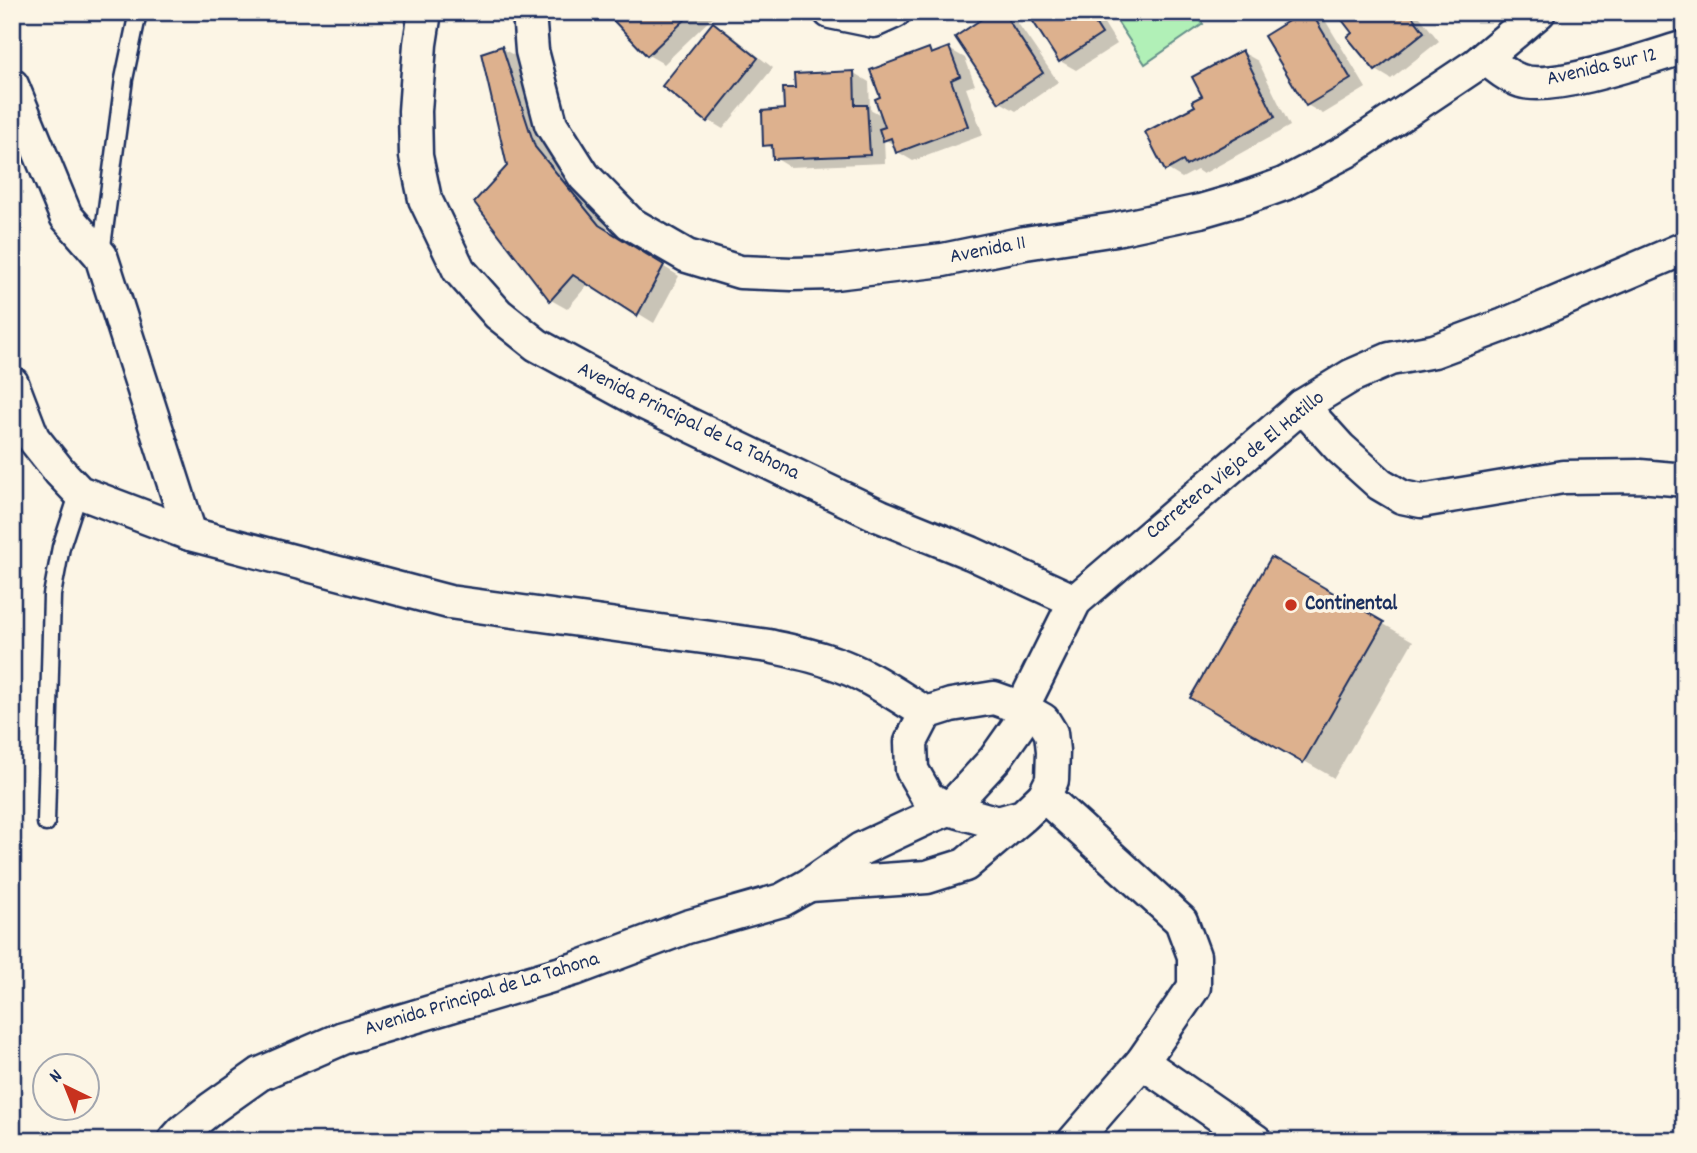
<svg xmlns="http://www.w3.org/2000/svg" width="1697" height="1153" viewBox="0 0 1697 1153" font-family="Dekko,sans-serif">
	<rect width="100%" height="100%" fill="#fcf5e5"/>
	<filter id="ink" filterUnits="userSpaceOnUse"><feTurbulence type="fractalNoise" baseFrequency=".0143" numOctaves="2"/><feDisplacementMap in="SourceGraphic" scale="14" xChannelSelector="R" yChannelSelector="G"/><feConvolveMatrix kernelMatrix="1 2 1 2 8 2 1 2 1" color-interpolation-filters="sRGB"/></filter>
	<g filter="url(#ink)">
		<path fill="#b1f0b7" stroke="#66908a" stroke-width="2" d="M1111,12H1194L1203,24L1145,64Z"/>
		<g fill="#0003">
			<path d="M619,12H718L664,64L648,55Z"/>
			<path d="M995,12H1004L1015,19L1058,82L1016,111L1000,102Z"/>
			<path d="M1029,12H1097L1117,44L1076,70L1060,61Z"/>
			<path d="M1307,12H1311L1325,20L1366,88L1323,114L1307,105Z"/>
			<path d="M1338,12H1416L1439,41L1391,79L1376,70L1355,33Z"/>
			<path d="M1439,12H1457L1449,18Z"/>
			<path d="M713,24L729,33L773,68L723,129L708,120Z"/>
			<path d="M501,48L517,57L551,158L615,237L679,276L654,323L589,283L567,309L551,300L477,203L509,166Z"/>
			<path d="M949,49L965,58L975,85L966,88L983,135L913,161L898,152L896,146L884,139L885,163L790,167L775,158L774,150L765,144L786,111L797,89L854,73L869,82L870,109L883,116L929,50L936,54Z"/>
			<path d="M1242,52L1258,61L1290,126L1203,174L1197,170L1182,178L1167,169L1197,107Z"/>
			<path d="M1272,560L1413,641L1334,778L1192,697Z"/>
		</g>
		<g fill="#ddb18e" stroke="#1b2f5e" stroke-width="2">
			<path d="M617,12H693L647,56L611,18Z"/>
			<path d="M992,12H1003L1043,73L999,103L955,37Z"/>
			<path d="M1027,12H1088L1102,34L1059,62Z"/>
			<path d="M1303,12H1311L1351,79L1306,106L1264,36Z"/>
			<path d="M1336,12H1409L1424,32L1375,71L1347,37L1352,33Z"/>
			<path d="M713,22L758,58L707,122L662,86Z"/>
			<path d="M502,46L535,147L599,225L664,265L637,316L573,275L550,301L474,202L507,166L481,53Z"/>
			<path d="M949,47L960,76L951,80L968,126L896,153L891,138L883,141L879,129L885,127L875,99L880,97L870,70L929,48L931,54Z"/>
			<path d="M1242,50L1275,117L1186,166L1183,161L1165,171L1145,132L1195,106L1192,101L1202,96L1192,77Z"/>
			<path d="M854,71L855,105H867L870,155L773,159L772,145L763,146L762,111L784,109L783,88H795L794,74Z"/>
			<path d="M1271,557L1384,622L1303,763L1190,698Z"/>
		</g>
		<g fill="none" stroke-linecap="round" stroke-linejoin="round">
			<defs>
				<g id="lane">
					<path d="M101,254L124,79L138,12"/>
					<path d="M46,823L52,595L61,547L79,492"/>
				</g>
				<g id="street">
					<path d="M425,12L420,44L415,111L416,156L425,199L459,270L498,314L537,345L642,402L880,516L971,553L1075,601"/>
					<path d="M529,12L532,51L551,124L584,176L630,223L687,256L740,272L792,274L835,273L943,260L1025,243L1116,229L1200,211L1245,198L1284,184L1347,151L1477,64L1539,12"/>
					<path d="M830,12L874,21L894,12"/>
					<path d="M1485,58C1495,66 1508,77 1521,81C1554,92 1649,58 1685,47"/>
					<path d="M12,85L66,216L101,256L190,534"/>
					<path d="M12,383L33,438L60,472L79,492L190,534L449,602L769,646C791,651 813,655 834,663C867,674 896,695 926,713"/>
					<path d="M1302,406L1340,448L1380,484L1402,497L1421,501L1563,477L1640,476L1685,480"/>
					<path d="M1044,796L1181,921L1194,956V987L1142,1062L1074,1141"/>
					<path d="M810,885L927,877L965,865L1023,816L1044,796L1052,780L1053,751L1051,733L1043,720L1022,708L994,698L951,705L926,713L911,742L912,770L928,798L949,809L998,823L1023,816"/>
					<path d="M1142,1062L1256,1141"/>
					<path d="M174,1141L183,1131L212,1108L260,1074L343,1038L575,969L687,927L782,900L809,885L861,849L927,818L949,809L995,759L1019,725L1022,716V708L1075,601L1302,406L1351,376L1390,359L1434,351L1504,325L1685,248"/>
				</g>
			</defs>
			<use href="#lane" stroke="#1b2f5e" stroke-width="21"/>
			<use href="#street" stroke="#1b2f5e" stroke-width="37"/>
			<use href="#lane" stroke="#fcf5e5" stroke-width="16"/>
			<use href="#street" stroke="#fcf5e5" stroke-width="32"/>
		</g>
	</g>
	<circle fill="#c8321e" stroke="#fcf5e5" stroke-width="2.5" cx="1291" cy="605" r="7"/>
	<g text-anchor="middle" dominant-baseline="central" stroke-width="7" stroke-linejoin="round" paint-order="stroke">
		<g font-size="21" fill="#1b2f5e" stroke="#fcf5e5">
			<text transform="translate(1602 68) rotate(-13)">Avenida Sur 12</text>
			<text transform="translate(988 251) rotate(-11)">Avenida 11</text>
			<text transform="translate(688 422) rotate(26)">Avenida Principal de La Tahona</text>
			<text transform="translate(1236 466) rotate(-39)">Carretera Vieja de El Hatillo</text>
			<text transform="translate(482 995) rotate(-17)">Avenida Principal de La Tahona</text>
		</g>
		<g font-size="21" font-weight="bold" fill="#1b2f5e" stroke="#fcf5e5" text-anchor="start">
			<text x="1305" y="605">Continental</text>
		</g>
	</g>
	<rect width="1697" height="1153" fill="none" stroke="#fcf5e5" stroke-width="42"/>
	<rect x="21" y="21" width="1655" height="1111" fill="none" stroke="#1b2f5e" stroke-width="2.5" filter="url(#ink)"/>
	<g transform="translate(66 1087) rotate(317)"><circle r="33" fill="#fcf5e5" stroke="#a2a6af" stroke-width="2"/>
	<path d="M0-5L12 26L0 18L-12 26Z" fill="#c8321e"/>
	<text y="-10" font-size="19" font-weight="bold" text-anchor="middle" fill="#1b2f5e">N</text>
	</g>
</svg>
